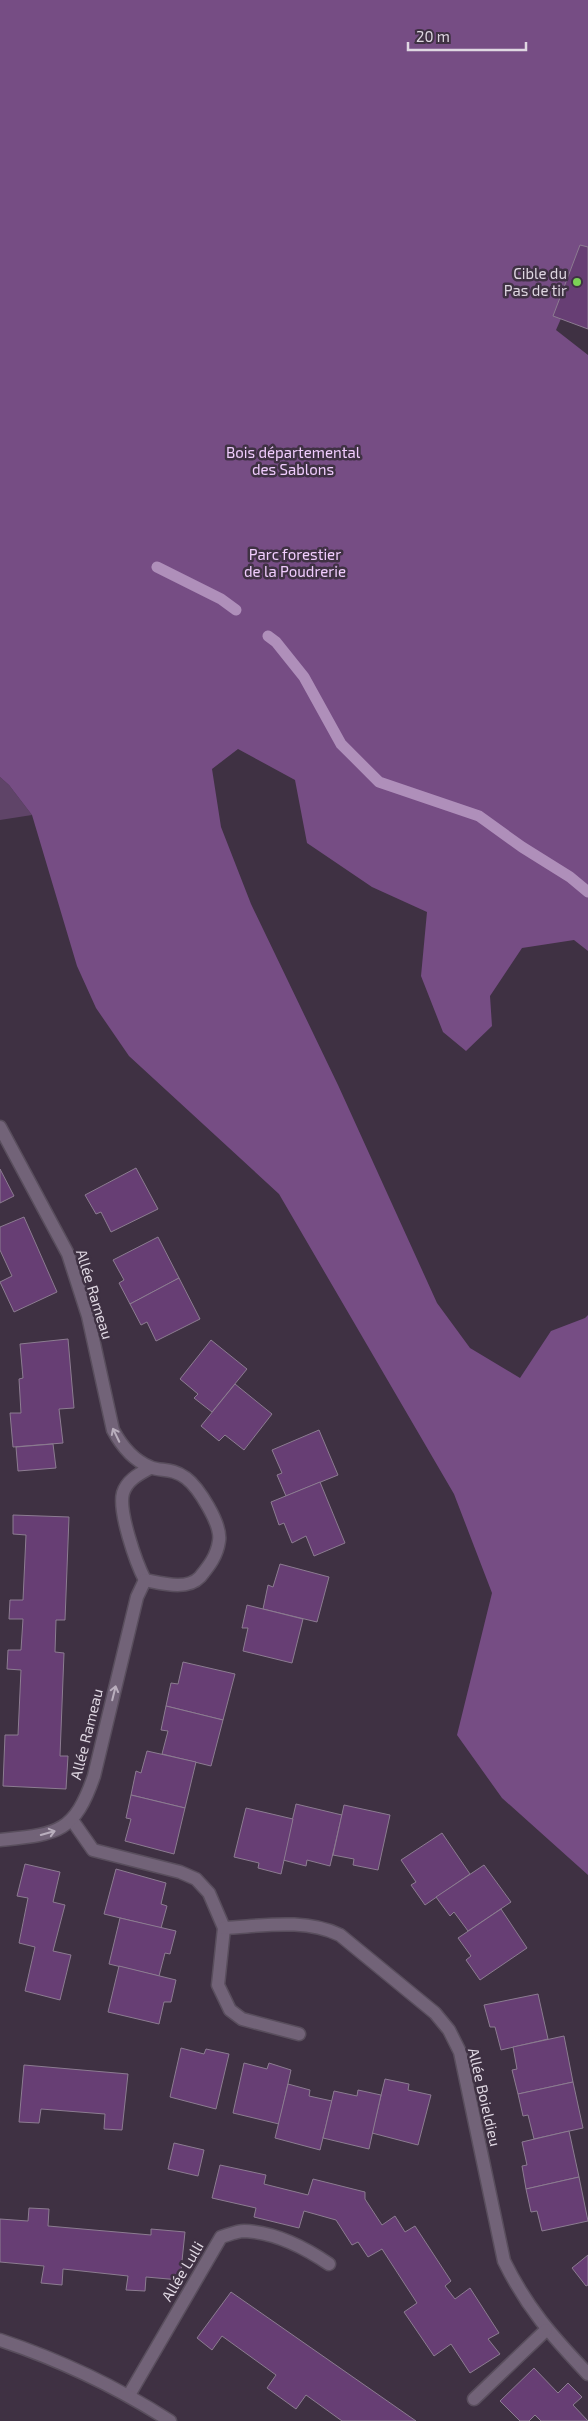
<svg xmlns="http://www.w3.org/2000/svg" width="588" height="2421" viewBox="0 0 588 2421" font-family="'Exo 2',sans-serif">
	<rect width="100%" height="100%" fill="#3f3143"/>
	<path fill="#5f4468" d="M0,777L9,785L32,815L0,820Z"/>
	<path fill="#764d84" d="M0,0H588V265L584,266L556,330L588,355V951L574,940L522,948L490,996L492,1026L466,1051L443,1032L421,976L427,912L372,887L307,843L295,780L238,749L212,769L221,827L251,904L338,1085L437,1303L470,1348L520,1378L551,1331L585,1318L588,1315V1875L502,1798L457,1735L492,1593L454,1494L279,1194L129,1056L96,1008L77,966L32,815L9,785L0,777Z"/>
	<g fill="none" stroke-linecap="round" stroke-linejoin="round">
		<g stroke="#af8fba" stroke-width="11">
			<path d="M157,567L221,599L236,610"/>
			<path d="M268,636L276,642L304,677L341,744L379,782L479,816L522,847L570,877L588,892"/>
		</g>
	</g>
	<g fill="#673e74" stroke="#8c7c91">
		<path d="M580,245L588,247V329L553,316Z"/>
		<path d="M136,1168L158,1209L111,1232L101,1212L96,1214L85,1195Z"/>
		<path d="M0,1169L14,1196L0,1203Z"/>
		<path d="M24,1217L57,1292L14,1312L0,1282L12,1276L0,1250V1227Z"/>
		<path d="M158,1237L179,1278L130,1304L119,1283L124,1280L113,1260Z"/>
		<path d="M179,1278L200,1319L156,1341L147,1322L141,1325L130,1304Z"/>
		<path d="M68,1339L74,1408L59,1409L63,1443L13,1447L10,1413H21L19,1379L23,1378L20,1344Z"/>
		<path d="M211,1340L247,1369L212,1412L194,1398L198,1394L180,1379Z"/>
		<path d="M235,1384L272,1414L244,1450L225,1435L219,1441L201,1426Z"/>
		<path d="M319,1430L338,1475L286,1496L277,1475L282,1473L272,1450Z"/>
		<path d="M53,1444L56,1468L18,1471L16,1447Z"/>
		<path d="M320,1482L345,1543L314,1556L306,1536L292,1543L284,1523L279,1525L271,1502Z"/>
		<path d="M13,1515L69,1517L65,1620H56L55,1652L64,1653L60,1756H68L66,1789L3,1786L5,1735H18L21,1670L7,1669L8,1650H21L23,1619H9L10,1600H23L26,1535L13,1534Z"/>
		<path d="M280,1564L329,1577L317,1622L263,1609L268,1585L273,1587Z"/>
		<path d="M247,1605L303,1619L292,1663L243,1651L248,1628H242Z"/>
		<path d="M183,1662L235,1674L223,1720L166,1706L171,1683L178,1684Z"/>
		<path d="M166,1706L223,1720L211,1766L162,1754L168,1731L161,1730Z"/>
		<path d="M147,1751L196,1762L185,1808L131,1795L136,1771L141,1773Z"/>
		<path d="M131,1795L185,1808L174,1854L125,1841L131,1819L126,1818Z"/>
		<path d="M296,1804L342,1815L330,1866L307,1860L306,1866L283,1860Z"/>
		<path d="M344,1805L390,1815L378,1870L353,1865L354,1859L333,1855Z"/>
		<path d="M246,1808L293,1819L281,1874L258,1868L259,1863L234,1857Z"/>
		<path d="M442,1833L470,1874L425,1905L411,1885L416,1882L401,1860Z"/>
		<path d="M25,1864L60,1872L53,1902L65,1905L53,1951L71,1955L60,2000L25,1991L35,1947L19,1943L28,1898L17,1896Z"/>
		<path d="M484,1865L511,1902L468,1931L454,1912L450,1916L436,1897Z"/>
		<path d="M116,1869L166,1883L161,1904L167,1906L161,1928L104,1914Z"/>
		<path d="M501,1909L527,1948L480,1980L466,1960L471,1956L458,1938Z"/>
		<path d="M120,1918L176,1931L170,1954L165,1953L159,1976L109,1964Z"/>
		<path d="M119,1966L176,1980L171,2002H164L159,2024L108,2012Z"/>
		<path d="M538,1994L548,2039L501,2050L495,2027H490L484,2005Z"/>
		<path d="M564,2036L573,2082L518,2094L512,2070L517,2069L513,2047Z"/>
		<path d="M181,2048L204,2054L206,2049L229,2054L216,2109L170,2097Z"/>
		<path d="M244,2063L267,2069L269,2063L291,2070L279,2124L233,2113Z"/>
		<path d="M24,2065L128,2074L122,2130L104,2129L105,2114L41,2109L39,2123L19,2122Z"/>
		<path d="M385,2079L409,2084L408,2090L431,2095L418,2145L372,2133Z"/>
		<path d="M573,2082L583,2128L534,2139L528,2115L523,2116L518,2094Z"/>
		<path d="M288,2084L310,2090L309,2096L332,2101L320,2150L275,2138Z"/>
		<path d="M358,2090L381,2095L369,2149L323,2138L334,2091L357,2096Z"/>
		<path d="M569,2131L579,2177L526,2189L522,2166L527,2165L522,2142Z"/>
		<path d="M174,2143L204,2150L198,2176L168,2169Z"/>
		<path d="M220,2165L266,2175L264,2184L308,2195L313,2179L365,2192V2199L382,2225L395,2216L405,2232L415,2226L451,2281L445,2286L455,2299L470,2288L499,2333L488,2339L500,2354L470,2373L451,2344L434,2356L404,2312L417,2303L382,2249L368,2257L358,2242L352,2245L336,2220L304,2211L299,2228L254,2217L256,2208L212,2198Z"/>
		<path d="M579,2177L588,2221L542,2231L537,2211L531,2212L526,2189Z"/>
		<path d="M29,2208L49,2209L48,2226L151,2235V2229L185,2232L180,2280L146,2277L145,2291L126,2290L128,2276L63,2269L62,2285L41,2283L44,2266L0,2262V2219L28,2221Z"/>
		<path d="M588,2255V2285L586,2286L572,2268Z"/>
		<path d="M231,2292L416,2421H342L306,2395L296,2409L267,2388L276,2375L222,2336L212,2350L197,2338Z"/>
		<path d="M534,2368L558,2393L568,2383L582,2397L573,2405L588,2421H541L535,2415L529,2421H520L500,2401Z"/>
	</g>
	<g fill="none" stroke-linecap="round" stroke-linejoin="round">
		<defs>
			<g id="minor">
				<path d="M0,1127L68,1254L88,1316L113,1430C121,1445 133,1460 150,1467C161,1472 171,1467 186,1478C198,1487 222,1524 219,1541C217,1556 209,1566 200,1577C187,1591 161,1583 145,1580C136,1563 118,1511 123,1493C127,1480 139,1474 150,1468"/>
				<path d="M72,1820L93,1850L180,1872L196,1879L209,1893L224,1928L218,1985L230,2010L242,2019L299,2034"/>
				<path d="M0,1840C57,1834 74,1834 94,1776L137,1597L145,1580"/>
				<path d="M224,1928C263,1926 304,1918 340,1935L435,2013L449,2030L460,2052L504,2261C527,2308 552,2336 588,2374"/>
				<path d="M129,2395L221,2237C228,2235 237,2231 244,2231C275,2232 304,2247 329,2264"/>
				<path d="M474,2399L546,2330"/>
			</g>
			<path id="tertiary" d="M0,2340C60,2360 117,2387 170,2421"/>
		</defs>
		<use href="#minor" stroke="#594e5d" stroke-width="15"/>
		<use href="#tertiary" stroke="#594e5d" stroke-width="15"/>
		<use href="#minor" stroke="#726378" stroke-width="12"/>
		<use href="#tertiary" stroke="#726378" stroke-width="12"/>
	</g>
	<defs><path id="oneway-shaft" d="M-6 0H5M1.5-3L5.5 0L1.5 3" fill="none" stroke-width="1.6" stroke-linecap="round" stroke-linejoin="round" transform="scale(1.25)"/></defs>
	<g stroke="#b9aebd">
		<use href="#oneway-shaft" transform="translate(116 1435) rotate(-116)"/>
		<use href="#oneway-shaft" transform="translate(114 1693) rotate(-76)"/>
		<use href="#oneway-shaft" transform="translate(48 1833) rotate(-16)"/>
	</g>
	<circle fill="#7bd156" stroke="#3f3143" stroke-width="2" cx="577" cy="282" r="5"/>
	<g text-anchor="middle" dominant-baseline="central" stroke-width="5" stroke-linejoin="round" paint-order="stroke">
		<g font-size="15" fill="#dfd7e2" stroke="#3f3143" text-anchor="end">
			<text x="567" y="273">Cible du<tspan x="567" dy="17">Pas de tir</tspan></text>
		</g>
		<g font-size="15" fill="#f1cdfe" stroke="#3f3143">
			<text x="293" y="452">Bois départemental<tspan x="293" dy="17">des Sablons</tspan></text>
			<text x="295" y="554">Parc forestier<tspan x="295" dy="17">de la Poudrerie</tspan></text>
		</g>
		<g font-size="15" fill="#dfd7e2" stroke="#3f3143">
			<text transform="translate(95 1294) rotate(73)">Allée Rameau</text>
			<text transform="translate(86 1734) rotate(-76)">Allée Rameau</text>
			<text transform="translate(485 2097) rotate(77)">Allée Boieldieu</text>
			<text transform="translate(182 2271) rotate(-59)">Allée Lulli</text>
		</g>
	</g>
	<path d="M408 42v8h118v-8" fill="none" stroke="#dfd7e2" stroke-width="2.5"/>
	<text x="416" y="42" font-size="15" fill="#dfd7e2" stroke="#3f3143" stroke-width="4" paint-order="stroke">20 m</text>
</svg>
